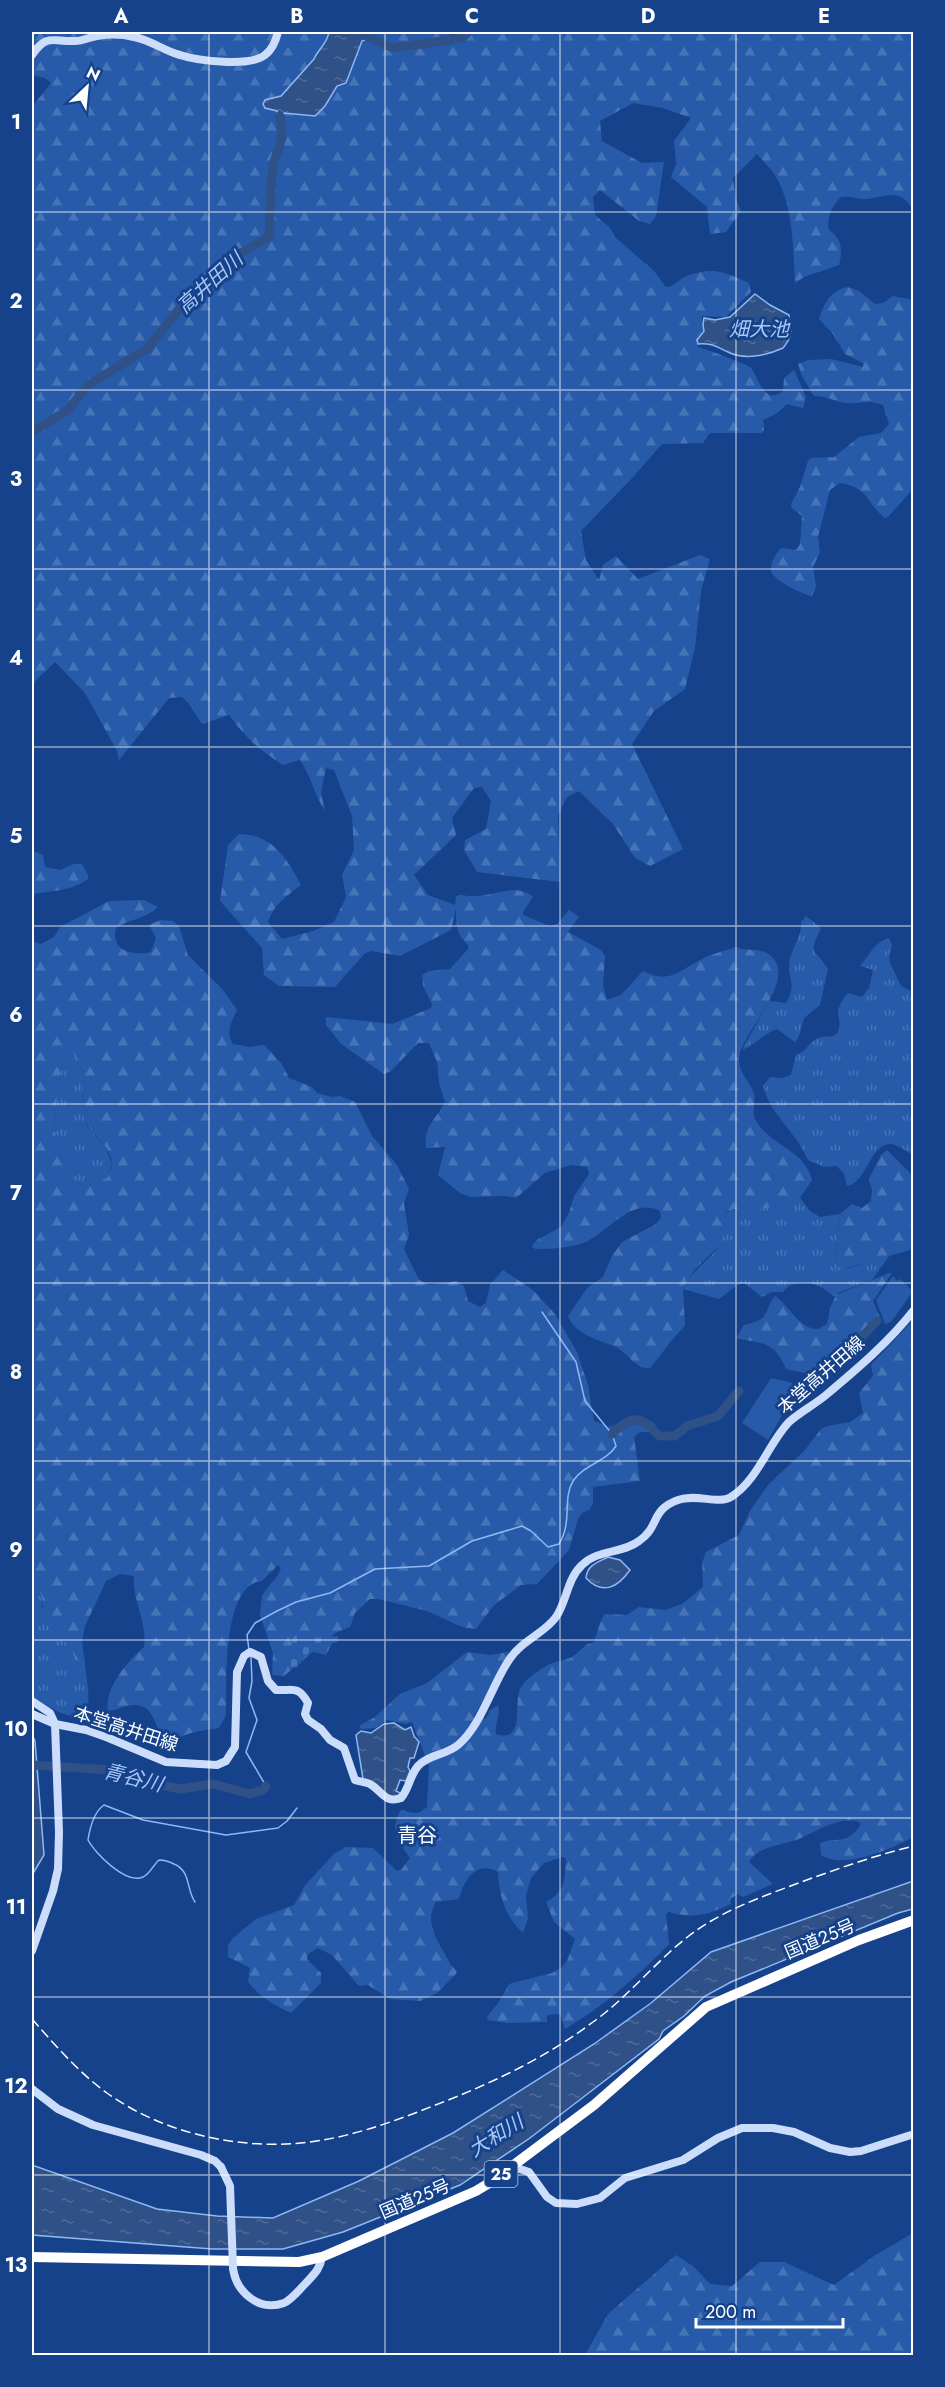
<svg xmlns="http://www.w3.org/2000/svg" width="945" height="2387" viewBox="0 0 945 2387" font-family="Jost,'Noto Sans JP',sans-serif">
	<defs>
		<pattern id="grass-tufts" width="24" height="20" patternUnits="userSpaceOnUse" patternTransform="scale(1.5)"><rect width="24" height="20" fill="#275baa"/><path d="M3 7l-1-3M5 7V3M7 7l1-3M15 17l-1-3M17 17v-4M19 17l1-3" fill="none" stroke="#4774b7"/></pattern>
		<pattern id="forest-firs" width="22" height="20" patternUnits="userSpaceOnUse" patternTransform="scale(1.5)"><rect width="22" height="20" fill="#275baa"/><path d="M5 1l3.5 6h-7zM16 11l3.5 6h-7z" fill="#4774b7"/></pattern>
		<pattern id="cemetery-stones" width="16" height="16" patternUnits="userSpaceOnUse" patternTransform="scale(1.5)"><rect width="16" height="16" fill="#275baa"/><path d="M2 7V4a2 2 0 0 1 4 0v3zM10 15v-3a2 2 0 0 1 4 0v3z" fill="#4774b7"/></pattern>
		<pattern id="water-ripples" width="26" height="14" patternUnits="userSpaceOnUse" patternTransform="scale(1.5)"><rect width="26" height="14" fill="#2f5187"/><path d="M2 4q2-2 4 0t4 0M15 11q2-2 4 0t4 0" fill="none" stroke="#4e6b99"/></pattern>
	</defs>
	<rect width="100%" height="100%" fill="#15428b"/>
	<g fill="url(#grass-tufts)">
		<path d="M806,916L821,928C807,958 815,947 828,969L820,1005L804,1018L799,1036L795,1042L777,1029C763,1034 755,1045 742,1050L769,1001L786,1003C796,985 790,984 789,967C788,952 803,937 801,922Z"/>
		<path d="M889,938L892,945L889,956L890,963L901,986L911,991L913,990V1155C907,1152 898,1145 892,1144C870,1142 867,1183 847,1186L844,1174L837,1166L824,1167L808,1160C797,1133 769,1113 763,1086L770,1077L781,1078L791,1075L796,1055C806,1052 809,1042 818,1038C822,1036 829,1037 833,1036C845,1030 837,1018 838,1010C840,1004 844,997 848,993L862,997L869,988L873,970L860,966C870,955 873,943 889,938Z"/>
		<path d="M72,1051L83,1072L84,1119L87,1126L106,1148L112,1164L107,1178L86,1186L70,1181C64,1171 69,1162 66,1152C63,1144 57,1139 54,1130C57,1110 56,1063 72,1051Z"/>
		<path d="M800,1198L810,1211L820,1217L840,1214L835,1259L847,1269L890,1255L872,1280L840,1292L834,1297C822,1283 795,1275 783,1292H772L762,1297L744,1283L737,1285L719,1299L683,1289C691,1272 705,1263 717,1249C725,1238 722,1226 726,1214L732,1209H764Z"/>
		<path d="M32,1584L41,1594L43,1618L70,1647L79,1667L85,1664C86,1677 90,1694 88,1706C82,1731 43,1703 32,1697Z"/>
	</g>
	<g fill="url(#forest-firs)" fill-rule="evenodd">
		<path d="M32,32H442L462,38L470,32H913V209C898,186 885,198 865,199C856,199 849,195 841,197C832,206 826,217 829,230C842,239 843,250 839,265L804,277L795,283C793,248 794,203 773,172C768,166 762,160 757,154L733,178L736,200L741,211L726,232L710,234L707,207L671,177L676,164L674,141L691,118L663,108L633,103L600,121L602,141L642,163L664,162L656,216L650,224L639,221L600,190L593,197L595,215L610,228L615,237L654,271L666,287C675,287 679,279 687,276C714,266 725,272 749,283L751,292L726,317L702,316L703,330L697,338L698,347C703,348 749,365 751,368C759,378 764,406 783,391L784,378L794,370L806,397L803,408L787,404L776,414L763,420L764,430L762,433H710L703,443L662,444L633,477L581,531L586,560L599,580L603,565L616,556L638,579L700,555L710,559L701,591L695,648L685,689L654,711L632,744L683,849L650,866L635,858L613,824L579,791L567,797L558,815L560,882L477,872L464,850L465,840L486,829L491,801L482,787L474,788L452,818L456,835L414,875L428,895L455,905L456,897L459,895C465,895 472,897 478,896C496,895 517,883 533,897L523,912V915L550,926L557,924L569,910L579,917L568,932L601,950L605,956L603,986L607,1000L621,995L643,971C668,984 678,972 700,960C711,954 724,951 736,947C747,952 761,947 771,956C799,981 739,1033 739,1060C739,1074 751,1082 754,1094C756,1103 751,1113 756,1121C771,1146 805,1150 812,1180L800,1198L764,1209H732L726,1213L722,1243L695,1269L683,1288L685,1326C672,1338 662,1354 650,1368C637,1371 626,1351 614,1346C597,1340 575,1334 568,1316L587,1288L603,1277L612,1256L622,1242L656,1224L661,1218L660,1211C630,1196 607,1235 581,1244C567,1248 549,1249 535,1249L532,1246L537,1240L561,1227L569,1213L574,1196L589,1174L587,1167L571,1165L545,1173L516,1198L505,1196L470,1197L460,1193L438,1175L445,1147L426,1148C424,1125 435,1121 445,1102L439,1083L437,1062L429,1043H418L391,1071L384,1074L341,1044L326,1025V1017L392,1024L431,1008L432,1004L423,986L422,975L429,971L450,969L468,949V945C456,934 456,924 456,908L451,930L400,956L372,951L365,953L335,987L279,986L264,975L262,948L220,901L228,845L239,834C272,834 287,858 301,885C287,896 273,905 268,922L282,939L313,931L334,922L346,897L342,875L354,850L352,816L334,770L326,768L321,792L325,811C314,794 311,776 300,760L283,765C259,750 246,738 229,715L202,724L188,703L182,697L169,698L119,760L117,751L85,693L55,662L32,684V107L51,83L45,78L32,75Z"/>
		<path d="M848,287L859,291L875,304L883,303L893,296L913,300V489L888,517L885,518C866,503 870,488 840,483L830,490L818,537L820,552L813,567L816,586L812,596C803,595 772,579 771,571C770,562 776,554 781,548L796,550L800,544L802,516L792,508L791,504L800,487L808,461L811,458L834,457L859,437L881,433L889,424L883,405C866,399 864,404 849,403C837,403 826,395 814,396L802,376L798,364L808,360L831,359L863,367V363L845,354L833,334L819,319C824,303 831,290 848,287Z"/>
		<path d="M33,851L43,855L45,867L60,870L74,864H82L88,875V879C72,891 51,891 32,894Z"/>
		<path d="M144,900L158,907C146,919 129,919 116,928C110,952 134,956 151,952L156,938L149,925L160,920L173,921L179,926L188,955L223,990L237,1010C232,1021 225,1032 233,1044L249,1047L264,1045L282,1064L289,1078L312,1087L317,1093L332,1097L340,1096L355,1102L372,1136L397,1165L409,1189L404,1203L409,1235L404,1249L419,1280L430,1285L457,1281L464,1286L468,1301L480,1307L486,1303L490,1285L503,1270L533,1290L555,1314L577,1352L588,1385L594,1421L610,1427L635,1417L653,1422L657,1428L655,1432H640L634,1437L640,1481L593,1487V1504L589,1510L582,1513L578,1519L569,1550L537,1584L521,1585L494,1605L476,1629L462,1627L427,1611L378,1599H370L355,1613L350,1627L335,1633L284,1676L272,1675L273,1653L260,1615L262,1595L278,1575L281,1568L278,1565L262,1581C221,1584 227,1685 226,1715L219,1728C207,1730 194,1731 183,1736C179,1738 174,1741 169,1740C154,1737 158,1706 136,1705C127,1704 118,1710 108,1711C104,1688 128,1661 144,1647C148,1622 132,1602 134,1576L120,1574L106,1581L85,1626L82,1641L85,1664L79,1668L70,1647L43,1618L40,1611L43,1608L41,1594L32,1584V936L34,942L41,944L54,937L60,927L109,901ZM72,1051L83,1072L84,1119C90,1134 112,1146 112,1164C112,1168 108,1174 107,1178L86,1186L70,1181C64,1171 69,1162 66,1152C63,1144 57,1139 54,1130C57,1110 56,1063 72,1051Z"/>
		<path d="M887,1150L913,1176V1249L844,1269L837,1266L835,1262L840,1214L852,1204L862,1208L871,1201L872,1190L869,1179L881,1155Z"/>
		<path d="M889,1273H892L873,1301L881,1320L860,1342L854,1355L835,1373L823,1377L786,1369C775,1341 763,1344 736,1338L744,1325C772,1319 762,1313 775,1296C790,1306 798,1329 818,1329L827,1324L830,1308L836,1295Z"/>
		<path d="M913,1320V1837C891,1849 844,1870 821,1855L820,1843C839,1836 847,1846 861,1824C847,1812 813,1833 799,1839C783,1845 758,1846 749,1862L773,1884L743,1897L738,1894L730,1899L731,1904C707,1915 695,1919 668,1912L666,1915L669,1944C637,1977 604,2006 565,2029L560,2014L547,2015V2022L507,2023L488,2020L487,2017L499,2002L509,1984L552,1973L562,1967L567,1961L575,1939L554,1922L546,1902C566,1891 565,1879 566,1858L562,1857L544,1863L531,1878L526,1896L528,1919L523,1933C505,1917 499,1895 498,1872C476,1860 464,1880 459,1899L436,1902C422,1924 441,1945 451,1965L457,1971L456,1974L437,1993L420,2001L390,1999L368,1985L359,1986L332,1955L318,1948L308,1954L307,1959L321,1973V1983L291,2013C274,2005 260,1997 248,1982L250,1968L228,1957V1946L232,1939L256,1919L294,1905L305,1885L335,1853L346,1847L373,1848L397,1871L401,1870L410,1858C398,1841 390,1831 400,1811L403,1810C414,1814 418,1815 427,1807L429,1766L412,1722L406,1724L387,1720L376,1728L361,1729L359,1726L375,1717L400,1694L427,1683L467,1652L491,1655L508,1652L510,1654L474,1716L486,1719L490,1710L498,1705C501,1716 494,1724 496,1734C527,1744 512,1701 521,1687C526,1679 541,1668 550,1664C557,1661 565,1661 572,1657C581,1651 584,1644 594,1642L601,1620L605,1614L627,1615L639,1607L666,1610L682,1604L703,1587L702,1563L706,1552L739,1535L750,1511L768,1485L804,1451L821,1429L828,1426L850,1422L863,1413L859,1393L873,1376L871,1365Z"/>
		<path d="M913,2233V2355H585L608,2314L676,2255L694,2267L710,2284L732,2286L760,2262H784L834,2285L874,2256Z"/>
	</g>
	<path fill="url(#cemetery-stones)" d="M302,1630L316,1638L338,1636V1642L332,1643L326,1655L310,1651L297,1667L292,1668L288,1663L293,1638Z"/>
	<g fill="#275baa">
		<path d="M893,1276L897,1281L900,1279L913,1291L891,1322L885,1324L876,1300Z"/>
		<path d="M771,1378L790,1382L800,1389L795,1402L784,1412L768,1440L742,1423Z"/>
	</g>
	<g fill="url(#water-ripples)" stroke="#8fb8f3" stroke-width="1.5">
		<path d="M329,32H363L367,39L362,41L346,83L337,86L325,106L315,116L284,113L281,117L277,111L265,108L263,104L265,100L281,96L314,59C319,48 327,44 329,32Z"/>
		<path d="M755,294L770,305L789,315C790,331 795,333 783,348C768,355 746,360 730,353C716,347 714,343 698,344L697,340L704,331L703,325L704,318L715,320L730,317Z"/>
		<path d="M608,1557L620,1560L630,1570C618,1587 603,1596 586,1578C587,1565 598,1562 608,1557Z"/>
		<path d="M394,1723L405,1730L411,1727L414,1736L419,1742L414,1758H410L408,1767L410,1771L406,1781L400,1780L396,1791L402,1794L391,1798L363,1779L356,1735L361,1731L371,1733L384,1724Z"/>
		<path d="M32,1735L35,1741L44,1855L32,1875Z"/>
		<path d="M913,1881V1909L898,1913L731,1982L705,1996L684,2016L663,2031L659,2039L530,2138L460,2185L343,2232L283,2249H212L32,2235V2165L157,2209L217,2216L273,2218L359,2181L453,2133L594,2044L651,2003L711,1952Z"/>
	</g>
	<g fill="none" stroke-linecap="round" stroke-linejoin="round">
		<g stroke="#8fb8f3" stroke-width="1.5">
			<path d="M249,1650L247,1635L255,1623L277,1611L296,1602L330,1593L375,1569L429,1566L472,1541L522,1526L531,1531L548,1547L559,1544C573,1521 562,1500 573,1481C583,1465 606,1462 616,1446L612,1434L585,1401L576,1362L542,1312"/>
			<path d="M251,1657L252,1681L249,1698L257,1720L246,1752L266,1786"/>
			<path d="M195,1902C186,1889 191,1871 174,1864C168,1861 165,1860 159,1860C153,1865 151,1873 143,1877C126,1885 95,1853 88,1840C90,1827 94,1812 104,1805L143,1820L226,1835L278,1828L287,1821L297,1808"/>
		</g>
		<g stroke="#2f5187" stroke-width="9">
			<path d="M366,36L393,48L462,38L468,32"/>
			<path d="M32,432L68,410L88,385L148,348L188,298L241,253L270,236C269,223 271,173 274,162C281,142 284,137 280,116"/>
			<path d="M828,1373L877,1321"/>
			<path d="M612,1434C623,1423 636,1413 649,1426C653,1430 655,1433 660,1436H675L687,1426L718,1416L739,1391"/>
			<path d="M32,1765L112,1770L137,1784H157L180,1789L213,1784L250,1794L263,1790L266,1786"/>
		</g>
		<g stroke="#cbddfb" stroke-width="8">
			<path d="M32,55C47,33 53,42 75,41C83,41 90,37 97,36C109,34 122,34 134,37C151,40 164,51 180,55C198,61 250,67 265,55C272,50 276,40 278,32"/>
			<path d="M32,1701L50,1713L55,1724L59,1832L58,1869L53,1891L32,1951"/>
			<path d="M32,1714L55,1724L86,1730L106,1737L166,1762L217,1765L226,1761L235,1747L237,1672L244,1656L250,1652L261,1657L268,1681L276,1690C293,1691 298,1685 308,1703L305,1714L308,1720L321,1729L330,1740L344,1748L355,1780C360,1782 366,1782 370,1784C382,1791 385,1804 401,1798C409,1789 410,1775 418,1766C428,1755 446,1755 458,1745C481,1726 492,1685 509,1660C522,1640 545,1633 556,1617C567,1601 567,1579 582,1565C598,1549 622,1554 639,1541C660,1527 650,1510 678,1500C696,1493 719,1505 731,1497C758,1480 768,1444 789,1422C800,1412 814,1405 826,1395C857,1369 889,1342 914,1310"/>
			<path d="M32,2089L58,2109L93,2125L201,2155L215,2161L221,2167"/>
			<path d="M511,2166L529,2172L547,2197L556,2203L577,2204L600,2198L625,2178L683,2160L718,2138L742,2128H773L794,2132L830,2148L850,2152L861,2151L914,2134"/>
			<path d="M233,2268C236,2292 259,2312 284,2303C292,2299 298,2291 305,2284C313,2275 320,2270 322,2257"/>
		</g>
		<path stroke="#fff" stroke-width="10" d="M32,2257L299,2262L322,2257L476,2191L491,2182L594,2105L706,2007L859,1940L914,1920"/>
		<path stroke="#fff" stroke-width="1.5" stroke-dasharray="10 4.5" stroke-linecap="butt" d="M32,2019C55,2045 78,2072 107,2093C171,2139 261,2155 338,2137C370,2130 403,2118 433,2106C490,2084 544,2059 593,2022C635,1992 666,1947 711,1921C740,1904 772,1893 804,1881C840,1868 876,1855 914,1846"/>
		<path stroke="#cbddfb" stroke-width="8" d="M221,2167L230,2186L233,2268"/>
	</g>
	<path fill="none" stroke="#fff" stroke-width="1.5" stroke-opacity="0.55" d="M209,32V2356M385,32V2356M560,32V2356M736,32V2356M32,212H914M32,390H914M32,569H914M32,747H914M32,926H914M32,1104H914M32,1283H914M32,1461H914M32,1640H914M32,1818H914M32,1997H914M32,2175H914"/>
	<g text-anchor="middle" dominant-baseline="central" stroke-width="6" stroke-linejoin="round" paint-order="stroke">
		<rect fill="#15428b" stroke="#b9c6dc" stroke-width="1.5" x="484.5" y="2161" width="33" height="26" rx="4.5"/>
		<g font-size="16" font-weight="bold" fill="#fff">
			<text x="501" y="2174">25</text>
		</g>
		<g font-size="18" fill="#fff" stroke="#15428b">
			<text transform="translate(821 1375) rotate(-41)">本堂高井田線</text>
			<text transform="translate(126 1729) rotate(18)">本堂高井田線</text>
			<text transform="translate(820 1939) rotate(-23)">国道25号</text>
			<text transform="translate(415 2199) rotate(-23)">国道25号</text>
		</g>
		<g font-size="20" font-style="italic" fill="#a9c8f7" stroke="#15428b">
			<text transform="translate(210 283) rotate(-42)">高井田川</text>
			<text x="759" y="329">畑大池</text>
			<text transform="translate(133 1778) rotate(14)">青谷川</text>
			<text transform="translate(496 2136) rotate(-32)">大和川</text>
		</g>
		<g font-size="20" fill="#fff" stroke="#15428b">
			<text x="417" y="1835">青谷</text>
		</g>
	</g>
	<rect width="945" height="2387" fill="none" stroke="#15428b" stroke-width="66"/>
	<g transform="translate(87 87) rotate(26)" stroke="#15428b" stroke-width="4.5" paint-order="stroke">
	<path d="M0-4.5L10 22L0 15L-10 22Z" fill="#ffffff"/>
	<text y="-9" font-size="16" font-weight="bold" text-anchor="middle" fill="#ffffff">N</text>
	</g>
	<path d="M696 2318v9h147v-9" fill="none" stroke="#ffffff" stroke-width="3"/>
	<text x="705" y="2318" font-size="18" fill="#ffffff" stroke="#15428b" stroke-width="4.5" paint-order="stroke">200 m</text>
	<rect x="33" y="33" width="879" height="2321" fill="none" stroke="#fff" stroke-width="2"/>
	<g font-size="20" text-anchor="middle" font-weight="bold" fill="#fff">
		<text x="121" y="23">A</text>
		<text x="297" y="23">B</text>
		<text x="472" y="23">C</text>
		<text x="648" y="23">D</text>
		<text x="824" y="23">E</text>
		<text x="16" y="129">1</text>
		<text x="16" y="308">2</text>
		<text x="16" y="486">3</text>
		<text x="16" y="665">4</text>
		<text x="16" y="843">5</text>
		<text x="16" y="1022">6</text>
		<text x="16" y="1200">7</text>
		<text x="16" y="1379">8</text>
		<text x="16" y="1557">9</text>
		<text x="16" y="1736">10</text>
		<text x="16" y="1914">11</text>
		<text x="16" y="2093">12</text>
		<text x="16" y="2272">13</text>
	</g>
</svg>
